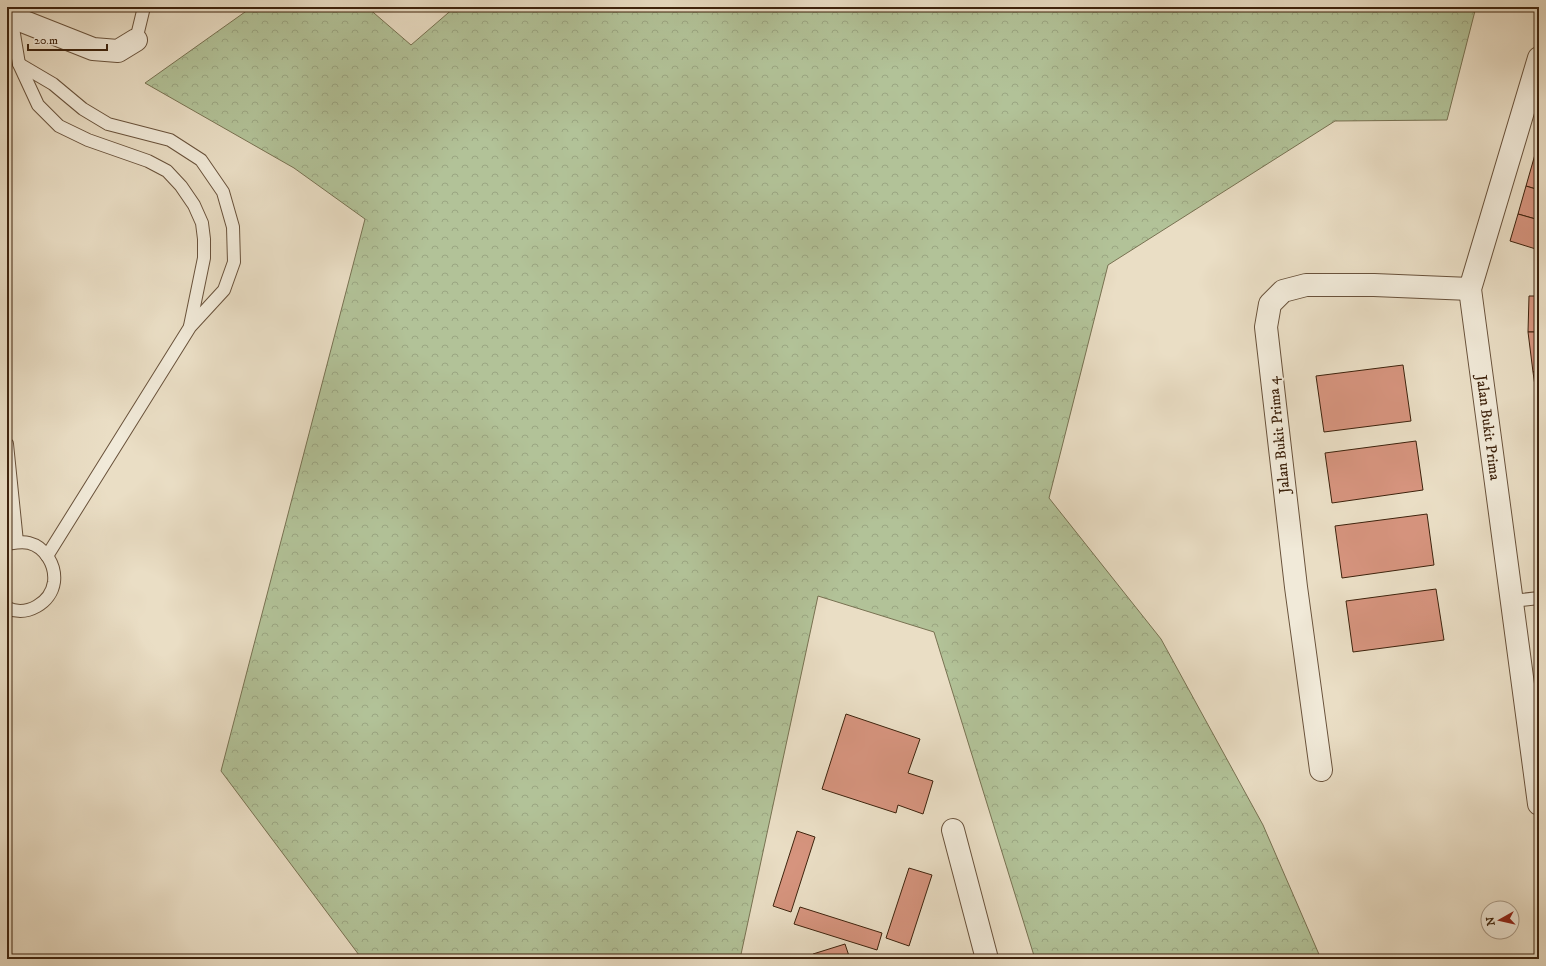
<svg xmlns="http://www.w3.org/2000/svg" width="1546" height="966" viewBox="0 0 1546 966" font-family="'IM FELL DW Pica',serif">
	<defs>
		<pattern id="forest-crowns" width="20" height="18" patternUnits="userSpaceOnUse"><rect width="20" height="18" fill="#b2c298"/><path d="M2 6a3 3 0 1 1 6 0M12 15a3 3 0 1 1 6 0" fill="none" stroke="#9aa682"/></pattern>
	</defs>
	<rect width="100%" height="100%" fill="#eadec5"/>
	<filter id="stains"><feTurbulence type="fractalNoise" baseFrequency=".005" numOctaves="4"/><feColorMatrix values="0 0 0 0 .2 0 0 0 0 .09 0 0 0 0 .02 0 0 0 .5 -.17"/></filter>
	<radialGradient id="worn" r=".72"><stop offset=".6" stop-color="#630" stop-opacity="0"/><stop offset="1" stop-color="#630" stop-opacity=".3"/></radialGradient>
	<path fill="url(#forest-crowns)" stroke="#787252" d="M252,7H367L411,45L455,7H1476L1447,120L1335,121L1108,265L1049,498L1161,639L1263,825L1321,959H1035L934,632L818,596L740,959H362L221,771L365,219L294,168L145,83Z"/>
	<g fill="#d6947e" stroke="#3e230d">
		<path d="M1539,140V159L1534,158Z"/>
		<path d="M1534,158L1539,159V190L1526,186Z"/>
		<path d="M1526,186L1539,190V220L1518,214Z"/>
		<path d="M1518,214L1539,220V250L1510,241Z"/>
		<path d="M1529,296H1539V332H1528Z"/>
		<path d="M1528,332H1539V371L1533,372Z"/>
		<path d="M1403,365L1411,421L1324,432L1316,376Z"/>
		<path d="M1539,371V400H1537L1533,372Z"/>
		<path d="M1416,441L1423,490L1332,503L1325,453Z"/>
		<path d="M1427,514L1434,565L1342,578L1335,526Z"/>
		<path d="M1436,589L1444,640L1353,652L1346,601Z"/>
		<path d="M846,714L920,739L908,773L933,781L923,814L898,805L896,813L822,789Z"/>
		<path d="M797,831L815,837L791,912L773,906Z"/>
		<path d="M909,868L932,875L909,946L886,938Z"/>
		<path d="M800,907L882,933L877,950L794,924Z"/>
		<path d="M845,944L850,959H814L813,954Z"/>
	</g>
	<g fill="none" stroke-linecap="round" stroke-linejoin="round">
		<defs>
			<g id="service">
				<path d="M11,16L19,64L38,105L59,126L88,140L148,161L167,171L181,186L194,205L202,223L204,239V258L190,326"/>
				<path d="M136,40L144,7"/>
				<path d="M19,64L53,84L83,109L108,124L170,140L201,160L223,192L233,227L234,262L224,290L190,327L47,556"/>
				<path d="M7,444L17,542"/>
				<path d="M7,544C14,543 21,541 29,543C45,547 56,565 54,582C51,603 27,617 7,608"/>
				<path d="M1512,601L1539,598"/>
			</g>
			<g id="minor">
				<path d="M7,15L93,49L118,51L136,40"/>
				<path id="s1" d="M1539,58L1470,289L1539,804"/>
				<path d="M1321,770L1296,587L1266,327L1270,304L1283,291L1306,285H1374L1470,289"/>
				<path d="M953,830L987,959"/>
			</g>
		</defs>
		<use href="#service" stroke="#69523b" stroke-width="14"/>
		<use href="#minor" stroke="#69523b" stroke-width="24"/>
		<use href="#service" stroke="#f1ead9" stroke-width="12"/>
		<use href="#minor" stroke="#f1ead9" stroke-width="22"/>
	</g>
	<g text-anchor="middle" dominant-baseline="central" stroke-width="4" stroke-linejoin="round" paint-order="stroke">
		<g font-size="15" fill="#3e230d" stroke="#f1ead9">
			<text stroke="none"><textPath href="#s1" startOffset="381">Jalan Bukit Prima</textPath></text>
			<text transform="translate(1279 435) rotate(-96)">Jalan Bukit Prima 4</text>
		</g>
	</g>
	<rect width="1546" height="966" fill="none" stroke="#eadec5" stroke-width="24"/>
	<rect x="8" y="8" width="1530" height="950" fill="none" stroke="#3e230d" stroke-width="2"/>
	<rect x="12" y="12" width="1522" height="942" fill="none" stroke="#3e230d"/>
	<g transform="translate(1500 920) rotate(262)"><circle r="19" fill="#f1ead9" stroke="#a99a87"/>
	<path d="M0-3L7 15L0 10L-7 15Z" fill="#8f2418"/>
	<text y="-6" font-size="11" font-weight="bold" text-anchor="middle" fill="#3e230d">N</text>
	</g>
	<path d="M28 44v6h79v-6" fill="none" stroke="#3e230d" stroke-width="2"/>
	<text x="34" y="44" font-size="12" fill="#3e230d" stroke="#f1ead9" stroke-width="3" paint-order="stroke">20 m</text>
	<rect width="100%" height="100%" filter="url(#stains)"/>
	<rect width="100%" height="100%" fill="url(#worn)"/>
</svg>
